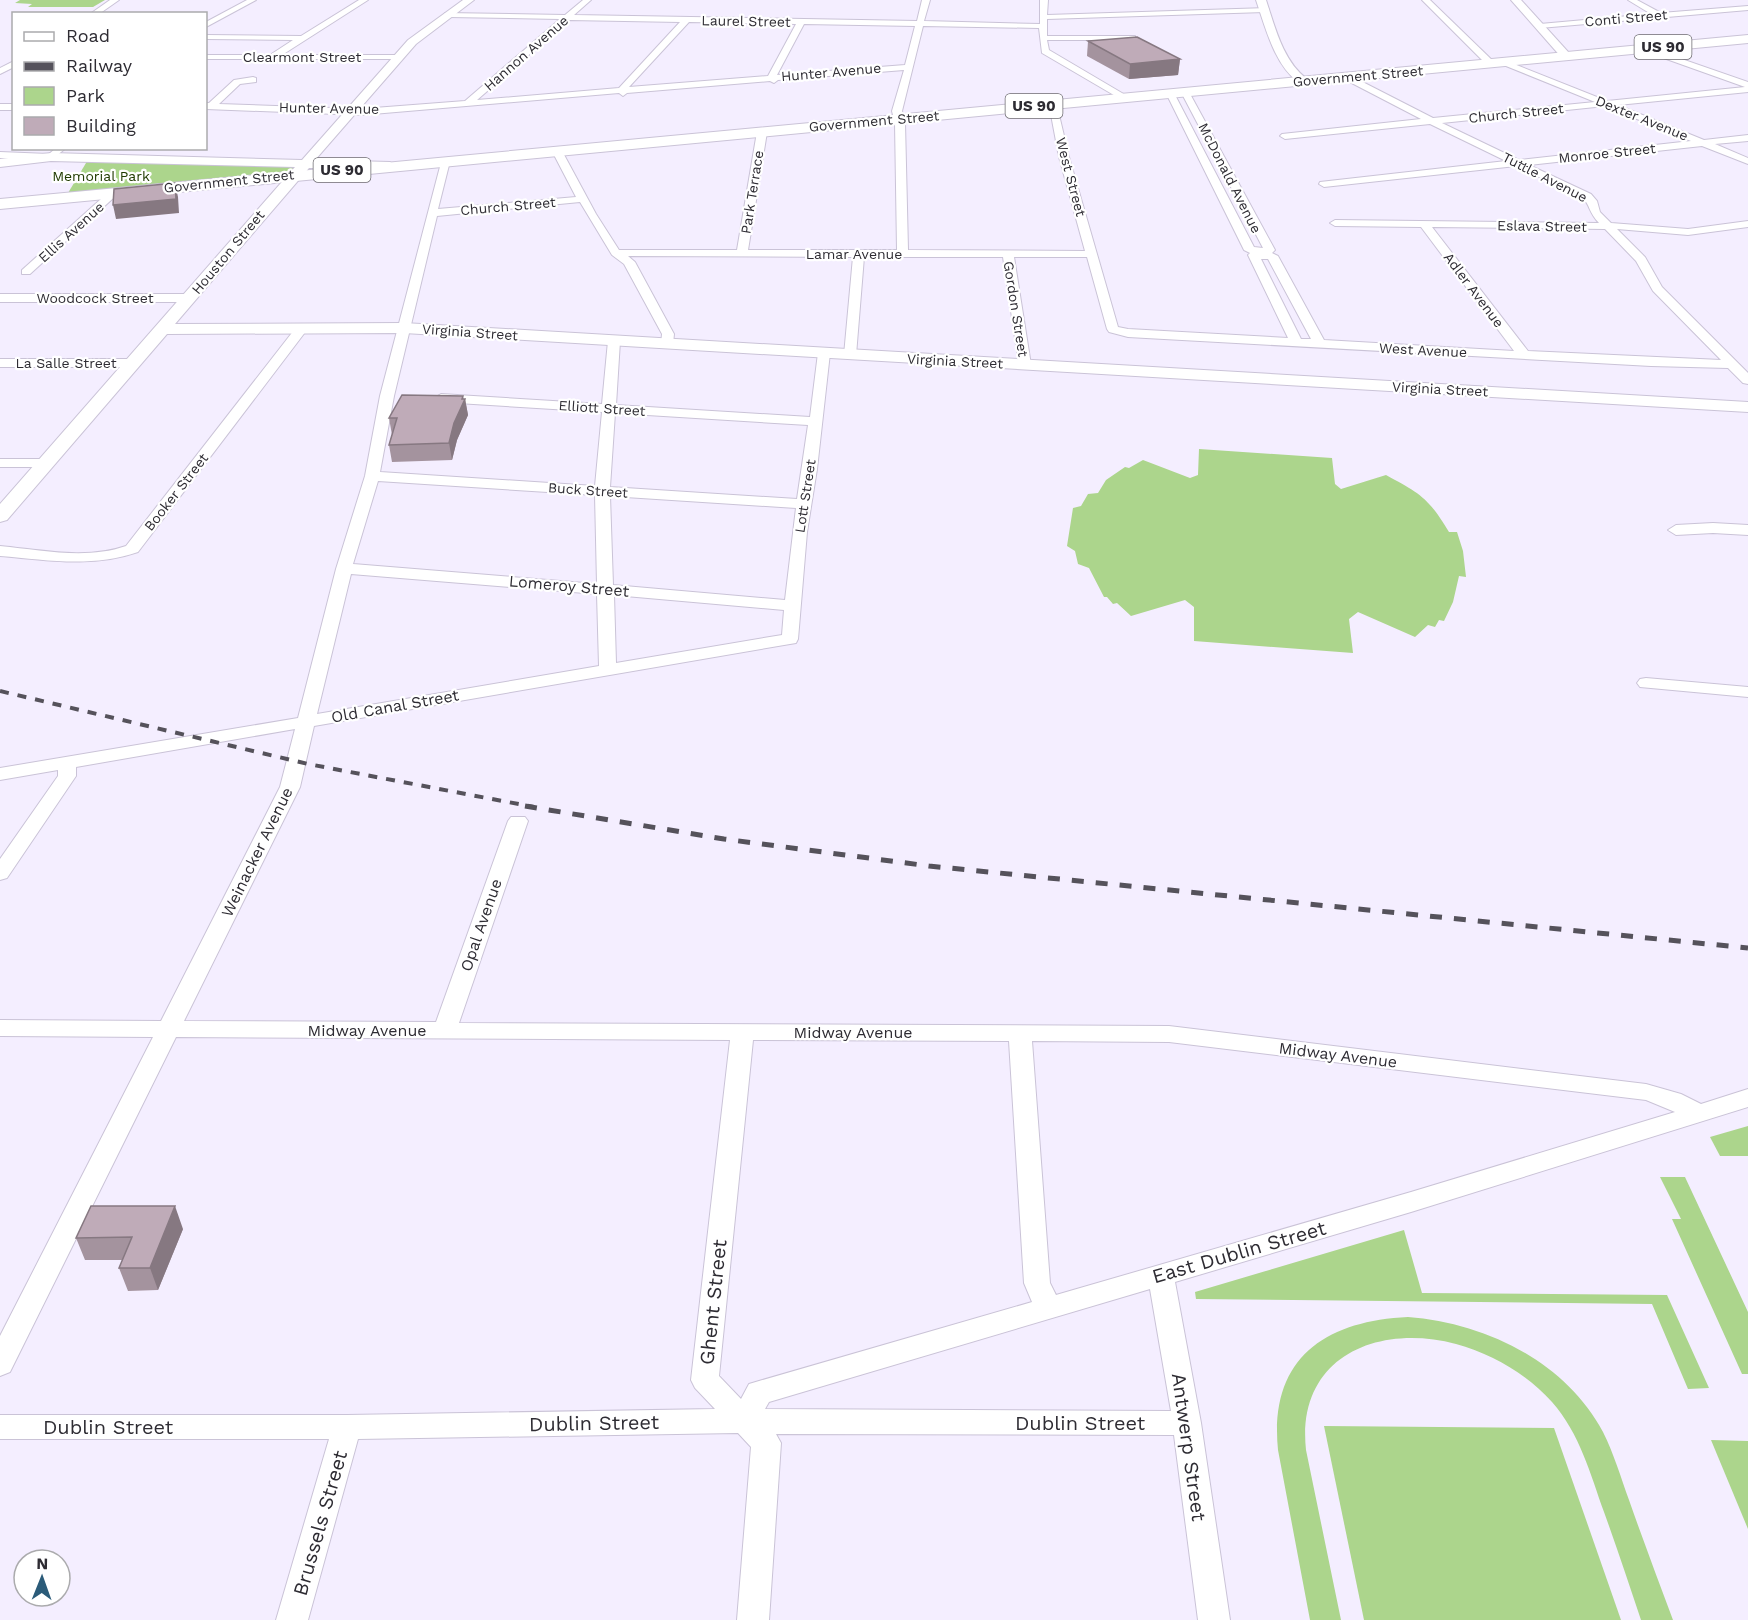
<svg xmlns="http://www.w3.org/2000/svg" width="1748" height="1620" viewBox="0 0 1748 1620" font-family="'Work Sans',sans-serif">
	<rect width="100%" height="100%" fill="#f4eeff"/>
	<g fill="#acd58c">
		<path d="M20,0H105L93,7H28L32,4L15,3Z"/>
		<path d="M89,158L305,164L294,175L65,198Z"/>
		<path d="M1199,449L1332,458L1335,484L1341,489L1386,475C1419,493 1428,497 1449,532H1457L1463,551L1466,577L1459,576L1453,602L1444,621L1439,620L1435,627L1428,625L1415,637L1358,612L1349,619L1353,653L1194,641V607L1185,600L1131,616L1117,603L1113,604L1107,597H1104L1089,568L1078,564L1075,551L1067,546L1073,508L1081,506L1088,494L1098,493L1106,480L1125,467L1129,468L1143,460L1190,478L1198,475Z"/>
		<path d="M1748,1126V1156H1720L1710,1137Z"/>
		<path d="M1660,1177H1685L1748,1312V1374H1742L1672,1219H1681Z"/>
		<path d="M1404,1230L1422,1293L1667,1295L1709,1388L1688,1389L1652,1304L1196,1299L1195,1292Z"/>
		<path d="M1408,1317C1485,1323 1565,1361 1603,1432C1614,1454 1621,1478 1629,1500C1643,1540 1658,1580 1673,1620H1641C1629,1584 1617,1548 1604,1512C1590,1473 1580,1434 1552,1402C1527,1374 1492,1354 1456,1344C1376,1323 1296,1358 1306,1450L1341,1620H1310L1278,1450C1269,1360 1323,1321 1408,1317Z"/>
		<path d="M1324,1426L1554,1428L1621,1620H1364Z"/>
		<path d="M1711,1440L1748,1441V1529Z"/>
	</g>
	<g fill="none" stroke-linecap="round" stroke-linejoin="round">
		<defs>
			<g id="minor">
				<path d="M110,0H119L99,14H90Z"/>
				<path d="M247,0H256L206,27V22Z"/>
				<path d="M359,0H368L282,55H398L402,57L401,59H206V55H270L293,40L206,39V35L301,36Z"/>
				<path d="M583,0H591L574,15L917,21L922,0H930L924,21L1040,24V0H1048L1047,15L1268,8L1269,10L1265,12L1047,19V36H1135V40H1047L1049,50L1127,96V100L1124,101L1042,53L1039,28L923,26L902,111L905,123L908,250L1085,251L1059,157L1049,104L1056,102L1069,157L1118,327L1128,329L1288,338L1248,255L1250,253L1244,250L1166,93L1167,91L1174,93L1254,247L1263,248L1181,92L1185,89L1189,92L1275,250L1272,253L1278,256L1324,340L1514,351L1421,227L1335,226L1330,223L1335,220L1599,223C1589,213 1590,205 1583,198L1516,166L1324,187L1319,184L1320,182L1506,161L1430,124L1285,139L1280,136L1282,134L1421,119L1344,79L1343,77L1347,74L1433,118L1595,102L1501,64L1500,62L1504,60L1607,101L1745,87L1644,51V47H1647L1748,82V92L1618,105L1704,140L1748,135V141L1715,144L1748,158V164L1702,146L1529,165L1591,194L1597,201L1600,212L1611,223L1688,229L1748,221V227L1688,235L1617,229L1645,257L1662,287L1748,373V384L1743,383L1728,368L1651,366L1128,337L1109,332L1107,329L1087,257H1014L1031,365L1025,369L1019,365L1003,257H864L856,355L850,359L844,355L853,257L628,256L635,262L674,334L673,344L667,348L661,344L662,334L624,264L612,255L580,202L437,216L394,396L380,472L595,486L602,412L441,402L434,398L441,394L602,404L608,341L614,337L620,341L616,405L810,417L818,353L820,350H828L830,353L817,469L807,532L798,639L796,643L790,644L314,726L300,787L184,1021L436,1022L508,821L511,817H525L528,821L459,1023L1169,1026L1646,1084L1681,1094L1701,1104L1748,1089V1107L1411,1212L1175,1282L1201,1423L1230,1620H1198L1174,1435L776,1434L781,1443L769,1620H737L751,1447L738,1433L358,1439L308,1620H276L329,1439H0V1415H347L715,1409L695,1388L691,1380L730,1040L176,1037L10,1372L0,1376V1336L153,1037L0,1036V1020L161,1021L280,787L295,729L76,767V776L7,878L0,880V859L58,776V770L0,780V768L298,718L336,569L365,476L380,396L442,159L450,161L438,209L576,197L552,151L557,148L562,151L596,214L619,250H737L757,132L762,129L767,132L748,250H897L895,123L892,111L904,70L778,80L774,83L770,81L627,93L623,96L619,93L361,115L206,109V103H209L234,80L253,77L256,78V82L240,84L219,104L361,109L465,101L560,19L448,17L444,15L445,13L565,15ZM569,20L680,22L619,88L477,100ZM689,22L796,24L768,76L629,87ZM804,24L915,26L905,65L777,75ZM1605,106L1691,141L1519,160L1442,123ZM1432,227L1605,229L1636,261L1653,291L1721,360L1528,351ZM1261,259H1268L1311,339H1301ZM615,413L808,425L797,499L610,487ZM378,481L595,495L597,584L353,564ZM610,496L796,508L785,600L613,585ZM351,574L597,594L599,666L317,714ZM614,595L784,610L782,635L616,663ZM753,1040L1009,1041L1024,1283L1032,1302L759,1381L749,1384L741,1399L719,1376ZM1032,1041L1169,1042L1646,1100L1675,1112L1411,1192L1056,1295L1050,1283ZM1150,1289L1171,1411L765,1409L769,1402Z"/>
				<path d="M1422,0H1430L1493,61V65H1487Z"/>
				<path d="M1628,0H1637L1661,13L1748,6V10L1540,28L1536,26L1540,24L1651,14Z"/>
				<path d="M14,61V67L0,74V68Z"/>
				<rect x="0" y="104" width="14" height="6"/>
				<path d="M56,148H66L51,160L0,158V152L49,154Z"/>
				<path d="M111,190L120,192L30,274H22V270Z"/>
				<path d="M0,294H189L195,298L189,302H0Z"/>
				<path d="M302,324L306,325V331L138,552C92,568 47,560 0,556V546C42,550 86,560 126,546L298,325Z"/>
				<path d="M0,359H132L138,363L132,367H0Z"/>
				<path d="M0,459H45L52,463L45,467H0Z"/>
				<path d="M1713,523L1748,525V535L1713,533L1676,535L1668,530L1676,525Z"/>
				<path d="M1646,678L1748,687V697L1640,687L1637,683L1640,679Z"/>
			</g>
			<g id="tertiary">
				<path d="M463,0H474L416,44L315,160L390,162L396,166L395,169L309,168L175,324L404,323L1748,402V412L404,333L167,334L7,520L0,522V504L295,167L51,161L0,167V159L51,153L302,160L408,40Z"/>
				<path d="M1256,0H1266C1275,27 1283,61 1307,79V83H1299C1274,64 1266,29 1256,0Z"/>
				<path d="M1511,0H1521L1570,54V58H1562Z"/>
			</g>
			<path id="primary" d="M1748,35V43L0,209V199Z"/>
		</defs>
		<use href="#minor" stroke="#cac3d7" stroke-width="2"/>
		<use href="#tertiary" stroke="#cac3d7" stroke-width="2"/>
		<use href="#primary" stroke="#cac3d7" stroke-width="2"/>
		<use href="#minor" fill="#fff" fill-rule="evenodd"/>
		<use href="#tertiary" fill="#fff" fill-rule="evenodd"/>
		<use href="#primary" fill="#fff" fill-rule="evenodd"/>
		<path stroke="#55525b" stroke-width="4" stroke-dasharray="9 9" stroke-linecap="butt" d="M0,691L308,764L534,807"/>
		<path stroke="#55525b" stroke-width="5" stroke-dasharray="12 12" stroke-linecap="butt" d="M525,806L724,839L929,866L1748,948"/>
	</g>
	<g fill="#a4939e">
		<path d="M1088,41L1180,59L1178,75L1129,79L1087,56Z"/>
		<path d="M464,399H465L468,415L457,440L452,460L392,462L389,445L392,435L389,418Z"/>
		<path d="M183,1229L158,1290L128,1291L119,1268L123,1260H85L76,1238Z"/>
	</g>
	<g fill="#867881">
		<path d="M1180,59L1178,75L1129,79L1130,64Z"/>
		<path d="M175,183L178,197L179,213L116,219L113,205Z"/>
		<path d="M463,396L464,402L465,399L468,415L457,440L452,460L449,443L454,423Z"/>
		<path d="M175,1206L183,1229L158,1290L150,1268Z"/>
	</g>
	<g fill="#bfabb8" stroke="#867881" stroke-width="1.5">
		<path d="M1137,37L1180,59L1130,64L1088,41Z"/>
		<path d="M175,183L176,199L113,205L114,189Z"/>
		<path d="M402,395L463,396L462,399H465L454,423L449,443L389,445L397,418H389Z"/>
		<path d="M91,1206H175L150,1268H119L132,1237L76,1238Z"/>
	</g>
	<g text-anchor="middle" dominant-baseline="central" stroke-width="4.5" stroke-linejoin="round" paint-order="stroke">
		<g font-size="14" fill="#2e2c33" stroke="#fff">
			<text transform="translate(1626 18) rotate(-5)">Conti Street</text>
			<text transform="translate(746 21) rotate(1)">Laurel Street</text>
			<text transform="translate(526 53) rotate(-41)">Hannon Avenue</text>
			<text x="302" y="57">Clearmont Street</text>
			<text transform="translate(831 72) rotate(-5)">Hunter Avenue</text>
			<text transform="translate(1358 76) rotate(-5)">Government Street</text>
			<text transform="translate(329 108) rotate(1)">Hunter Avenue</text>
			<text transform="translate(1516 113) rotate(-6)">Church Street</text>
			<text transform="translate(1642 118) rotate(22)">Dexter Avenue</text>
			<text transform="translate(874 121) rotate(-5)">Government Street</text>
			<text transform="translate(1607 153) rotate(-6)">Monroe Street</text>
			<text transform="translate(1071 177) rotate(75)">West Street</text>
			<text transform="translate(1545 177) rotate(27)">Tuttle Avenue</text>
			<text transform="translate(1230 178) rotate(63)">McDonald Avenue</text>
			<text transform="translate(229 181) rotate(-6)">Government Street</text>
			<text transform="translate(752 192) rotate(-81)">Park Terrace</text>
			<text transform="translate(508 206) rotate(-5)">Church Street</text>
			<text transform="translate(1542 226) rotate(1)">Eslava Street</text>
			<text transform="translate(71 232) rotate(-42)">Ellis Avenue</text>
			<text transform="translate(228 252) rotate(-50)">Houston Street</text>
			<text x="854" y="254">Lamar Avenue</text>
			<text transform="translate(1474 290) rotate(53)">Adler Avenue</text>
			<text x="95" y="298">Woodcock Street</text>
			<text transform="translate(1016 309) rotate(81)">Gordon Street</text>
			<text transform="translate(470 332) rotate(4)">Virginia Street</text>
			<text transform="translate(1423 350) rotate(3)">West Avenue</text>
			<text transform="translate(955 361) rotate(3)">Virginia Street</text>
			<text x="66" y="363">La Salle Street</text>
			<text transform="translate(1440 389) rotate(3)">Virginia Street</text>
			<text transform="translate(602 408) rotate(4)">Elliott Street</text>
			<text transform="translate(588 490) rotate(4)">Buck Street</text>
			<text transform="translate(176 492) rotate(-52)">Booker Street</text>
			<text transform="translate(805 496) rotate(-81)">Lott Street</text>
		</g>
		<g font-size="14" fill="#203b00" stroke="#fff">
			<text x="101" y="176">Memorial Park</text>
		</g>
		<g fill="#fff" stroke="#6d6b70" stroke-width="1.5">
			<rect x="1634.5" y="35" width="57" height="24" rx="4.5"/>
			<rect x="1005.5" y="94" width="57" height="24" rx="4.5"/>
			<rect x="313.5" y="158" width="57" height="24" rx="4.5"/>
		</g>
		<g font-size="15" font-weight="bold" fill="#2e2c33">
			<text x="1663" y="47">US 90</text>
			<text x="1034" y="106">US 90</text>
			<text x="342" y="170">US 90</text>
		</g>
		<g font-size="16" fill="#2e2c33" stroke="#fff">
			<text transform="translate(569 586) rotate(5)">Lomeroy Street</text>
			<text transform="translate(395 706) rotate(-10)">Old Canal Street</text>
			<text transform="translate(257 852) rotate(-64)">Weinacker Avenue</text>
			<text transform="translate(481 925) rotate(-71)">Opal Avenue</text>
			<text x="367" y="1030">Midway Avenue</text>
			<text x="853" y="1032">Midway Avenue</text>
			<text transform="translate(1338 1055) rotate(7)">Midway Avenue</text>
		</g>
		<g font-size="20" fill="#2e2c33" stroke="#fff">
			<text transform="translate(1239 1252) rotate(-16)">East Dublin Street</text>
			<text transform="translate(713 1302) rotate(-84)">Ghent Street</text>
			<text transform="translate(594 1423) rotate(-1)">Dublin Street</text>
			<text x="1080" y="1423">Dublin Street</text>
			<text x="108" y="1427">Dublin Street</text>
			<text transform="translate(1189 1447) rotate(82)">Antwerp Street</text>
			<text transform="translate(320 1523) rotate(-74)">Brussels Street</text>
		</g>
	</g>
	<rect x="12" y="12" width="195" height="138" fill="#ffffff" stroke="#ababad" stroke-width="1.5"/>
	<rect x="24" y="32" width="30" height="9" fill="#ffffff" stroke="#ababad" stroke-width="1.5"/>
	<text x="66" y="42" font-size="18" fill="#2e2c33">Road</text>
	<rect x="24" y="62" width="30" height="9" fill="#55525b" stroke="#ababad" stroke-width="1.5"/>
	<text x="66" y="72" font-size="18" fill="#2e2c33">Railway</text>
	<rect x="24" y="87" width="30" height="18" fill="#acd58c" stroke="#ababad" stroke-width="1.5"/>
	<text x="66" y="102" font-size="18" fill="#2e2c33">Park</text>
	<rect x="24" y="117" width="30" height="18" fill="#bfabb8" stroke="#ababad" stroke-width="1.5"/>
	<text x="66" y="132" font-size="18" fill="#2e2c33">Building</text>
	<g transform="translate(42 1578) rotate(1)"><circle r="28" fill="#ffffff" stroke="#ababad" stroke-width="1.5"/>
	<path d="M0-4.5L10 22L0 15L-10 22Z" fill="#2b5b79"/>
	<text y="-9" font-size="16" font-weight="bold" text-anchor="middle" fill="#2e2c33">N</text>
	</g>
</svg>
